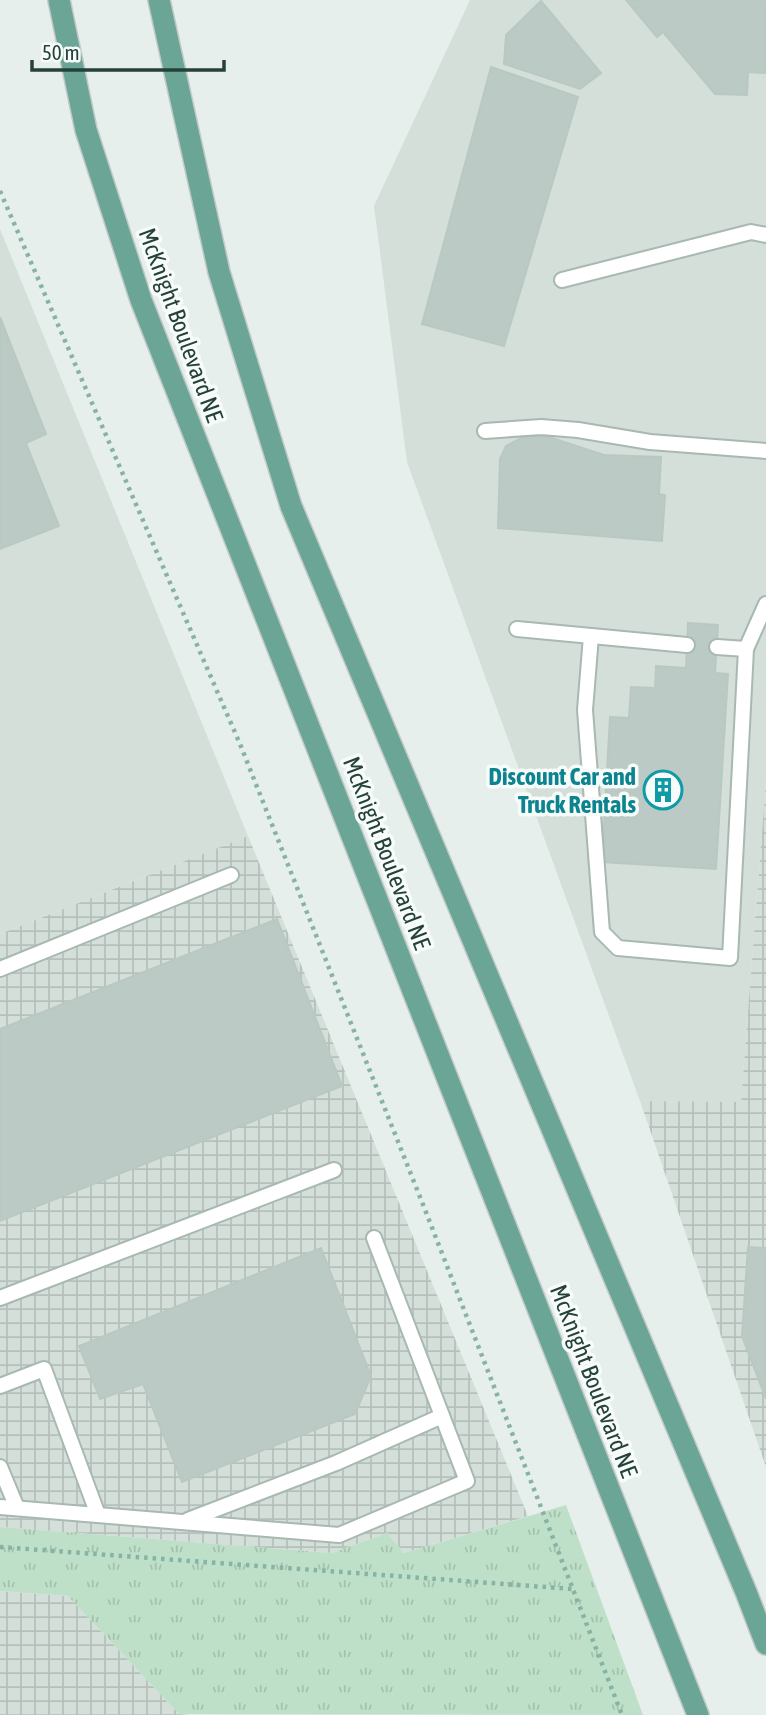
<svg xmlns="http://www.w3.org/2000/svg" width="766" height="1715" viewBox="0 0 766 1715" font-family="'Asap Condensed',sans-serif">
	<defs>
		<pattern id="industrial-grid" width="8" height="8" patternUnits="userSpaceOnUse" patternTransform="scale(1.75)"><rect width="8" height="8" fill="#d4dfda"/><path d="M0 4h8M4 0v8" fill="none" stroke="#b6c1bc"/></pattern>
		<pattern id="grass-tufts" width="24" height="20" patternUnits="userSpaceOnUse" patternTransform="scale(1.75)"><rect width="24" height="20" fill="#bfe0c8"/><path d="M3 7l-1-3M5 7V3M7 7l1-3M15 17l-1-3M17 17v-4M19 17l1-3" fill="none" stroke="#a4c1ad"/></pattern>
	</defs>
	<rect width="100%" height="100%" fill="#e6efeb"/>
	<g fill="#d4dfda">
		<path d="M470,0H766V781L741,1103L640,1101L407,462L374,206Z"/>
		<path d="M0,229L248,836L0,934Z"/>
	</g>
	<g fill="url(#industrial-grid)">
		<path d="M766,781V1467L640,1101L741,1102Z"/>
		<path d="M248,836L528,1516L404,1553L387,1533L332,1553L0,1527V934Z"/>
		<path d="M0,1591L68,1596L179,1714L190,1715H0Z"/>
	</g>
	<path fill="url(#grass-tufts)" d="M566,1505L643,1715L179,1714L68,1596L0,1591V1527L332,1553L387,1533L404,1553Z"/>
	<g fill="#bbcac4" stroke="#b8c9c2" stroke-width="2">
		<path d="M626,0H766V73L748,72L747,95L715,94L663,32L657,37Z"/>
		<path d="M541,1L601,73L580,89L504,64L506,35Z"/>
		<path d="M491,67L578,97L504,346L422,324Z"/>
		<path d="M0,317L46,434L26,443L59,526L0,549Z"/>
		<path d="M525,436L549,437L604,455L661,457L659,494L665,495L662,541L498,528L500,459L506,446Z"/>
		<path d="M688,623L718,625L715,673L728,674L716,869L602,862L610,717L629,718L631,687L655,688L656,666L686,668Z"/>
		<path d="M277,919L342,1086L0,1221V1029Z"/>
		<path d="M748,1247L766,1248V1399L742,1336Z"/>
		<path d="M321,1248L371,1376L355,1414L182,1482L143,1384L100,1399L79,1346Z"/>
	</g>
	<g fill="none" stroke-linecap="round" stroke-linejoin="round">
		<defs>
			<g id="service">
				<path d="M562,280L751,232L766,235"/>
				<path d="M485,431L541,427L578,430L650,442L766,451"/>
				<path d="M517,629L687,645"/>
				<path d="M591,636L585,710L602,932L618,948L730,958L746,649L766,604"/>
				<path d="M717,647L746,649"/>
				<path d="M0,969L231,875"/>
				<path d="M0,1298L334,1170"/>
				<path d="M0,1386L44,1369L98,1515"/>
				<path d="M0,1467L17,1508"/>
				<path d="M0,1507L339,1535L467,1481L374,1238"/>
				<path d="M188,1520L336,1463L442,1416"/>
			</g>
			<g id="primary">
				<path d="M59,0L86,130L141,300L698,1715"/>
				<path d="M159,0L219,272L291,506L746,1592L766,1644"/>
			</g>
		</defs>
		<use href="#service" stroke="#a8b8b2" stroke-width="18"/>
		<use href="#primary" stroke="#c2cac8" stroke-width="24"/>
		<g stroke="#86b3a5" stroke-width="4.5" stroke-dasharray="3.5 5" stroke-linecap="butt">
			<path d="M0,191L240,744L422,1202L622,1715"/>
			<path d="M0,1547L573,1589"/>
		</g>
		<use href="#service" stroke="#fff" stroke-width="14"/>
		<use href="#primary" stroke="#6aa596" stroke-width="21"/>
	</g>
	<defs>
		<symbol id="building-ring" viewBox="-11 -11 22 22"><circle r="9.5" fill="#f7fbf9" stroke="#0f9aa8" stroke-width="1.5"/><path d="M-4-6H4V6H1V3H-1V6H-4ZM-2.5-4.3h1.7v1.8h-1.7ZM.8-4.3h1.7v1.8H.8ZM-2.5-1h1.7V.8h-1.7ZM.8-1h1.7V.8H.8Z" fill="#0f9aa8"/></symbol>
	</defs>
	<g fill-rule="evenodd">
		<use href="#building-ring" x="641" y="768" width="44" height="44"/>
	</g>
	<g text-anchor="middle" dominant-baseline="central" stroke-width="7" stroke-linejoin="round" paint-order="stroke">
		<g font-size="24" fill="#24423a" stroke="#f7fbf9">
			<text transform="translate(181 325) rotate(70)">McKnight Boulevard NE</text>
			<text transform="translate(387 853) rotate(69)">McKnight Boulevard NE</text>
			<text transform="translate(594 1381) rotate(69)">McKnight Boulevard NE</text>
		</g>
		<g font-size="24" font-weight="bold" fill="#0d838f" stroke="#f7fbf9" text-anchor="end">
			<text x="636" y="776">Discount Car and<tspan x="636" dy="28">Truck Rentals</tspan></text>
		</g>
	</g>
	<path d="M32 60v10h192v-10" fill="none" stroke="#24423a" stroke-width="3.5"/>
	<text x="42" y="60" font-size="21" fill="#24423a" stroke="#f7fbf9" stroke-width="5" paint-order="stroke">50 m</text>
</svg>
